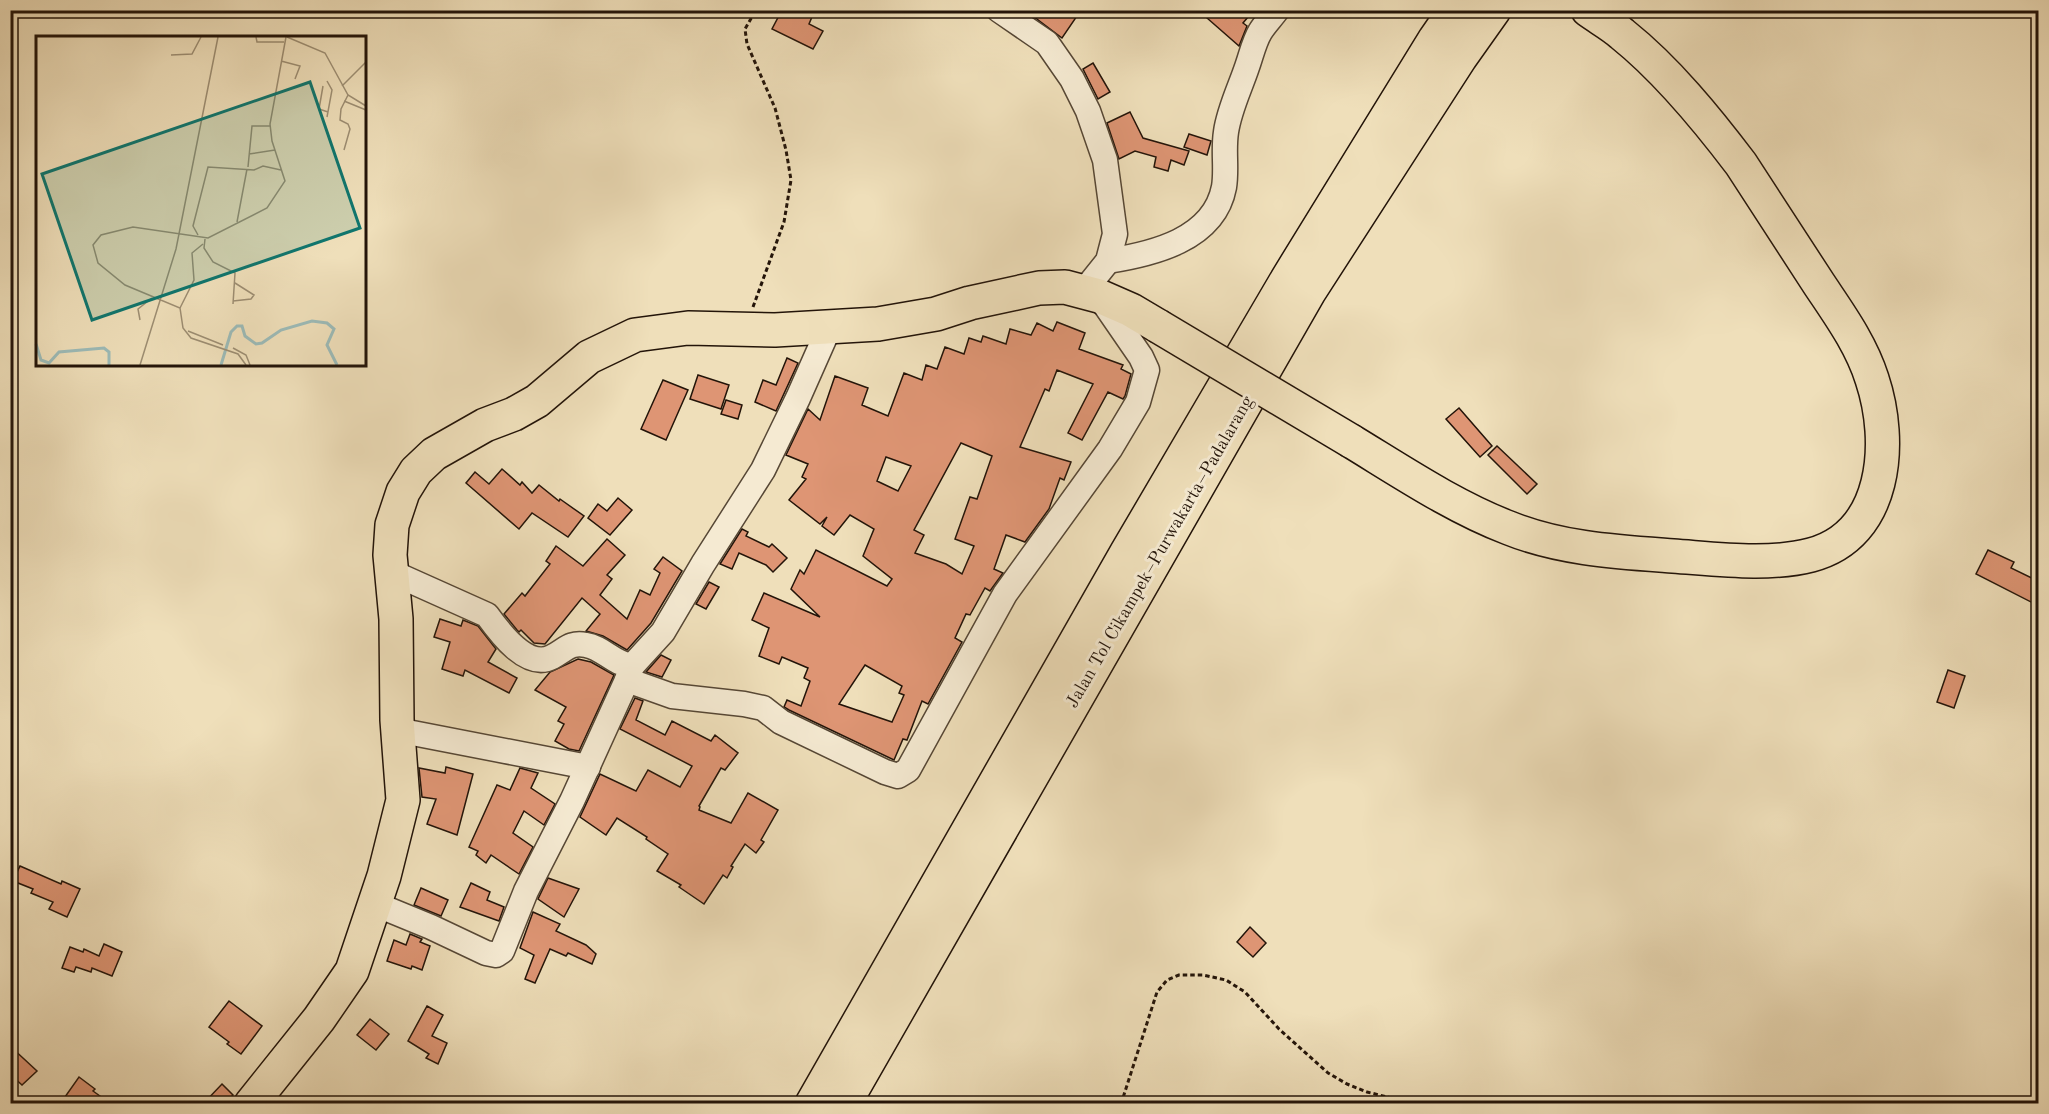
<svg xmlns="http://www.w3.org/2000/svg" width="2049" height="1114" viewBox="0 0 2049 1114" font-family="'Old Standard TT',serif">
	<rect width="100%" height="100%" fill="#efdfba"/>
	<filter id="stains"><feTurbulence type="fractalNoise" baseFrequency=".00333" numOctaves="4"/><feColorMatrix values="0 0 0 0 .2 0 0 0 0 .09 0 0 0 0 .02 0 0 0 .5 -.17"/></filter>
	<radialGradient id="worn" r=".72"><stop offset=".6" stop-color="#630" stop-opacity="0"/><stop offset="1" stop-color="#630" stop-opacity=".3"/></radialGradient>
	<g fill="#de9574" stroke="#231409" stroke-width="1.5" fill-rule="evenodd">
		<path d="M782,10H815L809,24L823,31L813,49L772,29Z"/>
		<path d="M1025,10H1069L1077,16L1062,38Z"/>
		<path d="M1214,10H1254L1243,23L1247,26L1239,46L1207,18Z"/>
		<path d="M1093,63L1110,92L1098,99L1083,69Z"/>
		<path d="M1130,112L1143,138L1189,151L1184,165L1171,160L1168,171L1154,167L1156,157L1135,151L1119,159L1107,123Z"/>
		<path d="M1189,134L1211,141L1207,155L1184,147Z"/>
		<path d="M1057,322L1085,333L1079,349L1123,365L1121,369L1131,374L1125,396L1123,399L1108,392L1082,440L1068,433L1093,384L1057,370L1049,391L1045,389L1020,447L1071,462L1064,480L1060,478L1049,509L1025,542L1006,535L994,569L1003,573L990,591L985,588L970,615L966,614L955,638L962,642L928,704L922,701L907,740L903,739L894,760L789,710L784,707L787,700L801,706L810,681L804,678L808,668L782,657L779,664L759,656L769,628L752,620L764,593L820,617L791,589L800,570L804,574L816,550L887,586L892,579L863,556L874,529L850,515L834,535L822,526L827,517L820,524L789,500L806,479L802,477L808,464L786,455L808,409L820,420L835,376L868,388L862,405L888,416L904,373L922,380L926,365L937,369L945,347L964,354L969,338L981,342L983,336L1006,344L1010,329L1031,335L1037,323L1053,331ZM961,443L992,456L977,499L970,497L955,539L974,546L962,574L946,564L915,553L924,535L914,530ZM886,457L911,466L898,491L877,481ZM865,665L902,686L899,693L904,695L892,722L839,704Z"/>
		<path d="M787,358L798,363L776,411L755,402L763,380L776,385Z"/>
		<path d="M698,375L729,385L721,409L690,399Z"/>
		<path d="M663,380L688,390L666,440L641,429Z"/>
		<path d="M726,400L742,405L738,419L721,414Z"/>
		<path d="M1459,408L1492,446L1480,457L1446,419Z"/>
		<path d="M1497,446L1537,484L1527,494L1488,455Z"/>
		<path d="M502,469L520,485L522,482L532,493L539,485L559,501L560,499L584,516L568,537L532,513L519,529L466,483L475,472L489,484Z"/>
		<path d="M618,498L632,510L610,535L588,518L598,504L607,511Z"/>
		<path d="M742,529L748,532L746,536L769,547L772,544L787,558L773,572L766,565L739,553L732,569L720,564Z"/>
		<path d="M607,539L625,555L607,575L612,579L600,595L627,619L640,590L650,595L660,573L654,569L663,557L682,571L651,623L627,650L603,636L586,631L600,614L582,598L545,644L534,643L521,630L519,632L517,630L504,614L522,593L525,596L550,564L546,561L556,546L583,566Z"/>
		<path d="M1988,550L2014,562L2011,568L2038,581V597L2035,604L1976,574Z"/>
		<path d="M709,582L719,587L706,609L696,604Z"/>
		<path d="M440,619L461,626L463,620L478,626L496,649L488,662L517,678L509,693L465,670L463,676L442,669L450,642L434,637Z"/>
		<path d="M661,655L671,660L662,677L646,672Z"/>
		<path d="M578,659L591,662L614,675L579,751L569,749L555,741L564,724L558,721L566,707L535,690L550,672Z"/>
		<path d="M1948,670L1965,676L1954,708L1937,702Z"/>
		<path d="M635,698L643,701L636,720L665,735L672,721L711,741L715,735L738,753L725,770L721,768L699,806L700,807L699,810L731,823L748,793L778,810L761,840L764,842L756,853L745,844L731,866L733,867L727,878L723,875L704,904L679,887L681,885L657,871L668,854L646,839L647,837L617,818L606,835L580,817L600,774L636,791L648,770L680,787L692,766L620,729Z"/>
		<path d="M446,767L473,774L457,835L427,824L436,799L422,797L419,768L445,773Z"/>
		<path d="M520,768L538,773L531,788L555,804L544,825L524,811L513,833L533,847L519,874L491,855L486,863L476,855L478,851L469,847L497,785L510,790Z"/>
		<path d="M20,866L61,884L62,881L80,889L67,917L49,909L53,902L31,893L33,889L13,881Z"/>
		<path d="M548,878L579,889L564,917L538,899Z"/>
		<path d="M471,883L490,892L487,900L504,907L499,921L460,907Z"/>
		<path d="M421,888L448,900L441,916L414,905Z"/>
		<path d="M533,912L560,924L556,931L586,945L596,954L592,964L568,953L566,956L550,949L535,983L525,979L534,955L520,948Z"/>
		<path d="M1250,927L1266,943L1253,957L1237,942Z"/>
		<path d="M410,934L422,939L420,942L430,946L422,970L412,966L411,969L387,961L394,940L406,945Z"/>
		<path d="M104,944L122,952L112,976L92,968L91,972L76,967L74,972L62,968L70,947L83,952L84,949L99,956Z"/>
		<path d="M229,1001L262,1026L241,1054L227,1044L229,1042L209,1027Z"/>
		<path d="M427,1006L443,1015L432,1036L447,1043L438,1064L426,1058L429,1054L408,1041Z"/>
		<path d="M370,1019L389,1034L376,1050L357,1035Z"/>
		<path d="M10,1046L37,1071L22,1085L10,1074Z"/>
		<path d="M79,1077L95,1089L93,1091L111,1104H60Z"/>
		<path d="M222,1084L233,1095L224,1104H203Z"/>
	</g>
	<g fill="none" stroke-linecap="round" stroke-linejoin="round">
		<defs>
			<g id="minor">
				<path d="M999,10L1047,43L1072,79L1088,111L1105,160L1115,234L1108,261L1084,291"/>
				<path d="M1108,261C1152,254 1214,240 1224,187C1227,169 1223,151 1226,132C1229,110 1240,88 1247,67C1251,56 1254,42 1260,32C1264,25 1271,18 1277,10"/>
				<path d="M391,572L487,615C500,633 527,670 552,657C566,650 569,642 586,645C602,647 614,664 632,666L627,680L672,696L744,704L763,708L781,722L885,772L898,776L908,770L1005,594L1110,449L1138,402L1147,370L1141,357L1099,296"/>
				<path d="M632,666L663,632L703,564L763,470L798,398L829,328"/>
				<path d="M397,730L588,767"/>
				<path d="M375,904L431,927L486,953L496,955L502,951L526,891L572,801L627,680"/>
			</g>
			<g id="highway">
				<path d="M1351,441C1402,472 1454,507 1509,528C1561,549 1618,552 1673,556C1716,559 1769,566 1811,555C1887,535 1893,442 1872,379C1861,344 1839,314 1819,284C1793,244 1767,204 1741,164C1707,119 1667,70 1622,34C1612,25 1599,18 1588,10"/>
				<path d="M251,1104L319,1019L352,971L384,876L403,800L397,720L396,619L390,555L392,525L403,492L416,471L434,454L485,425L514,414L537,401L589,357L635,335L688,328L775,330L878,324L936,314L970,303L1039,288L1065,287L1099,296L1131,310L1158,326"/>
				<path d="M812,1104L1127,552L1289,276L1435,39L1455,10"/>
				<path d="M844,1104L1309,292L1460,58L1494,10"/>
			</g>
		</defs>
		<use href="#minor" stroke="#564735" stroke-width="27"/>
		<use href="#highway" stroke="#231409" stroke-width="36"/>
		<g stroke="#231409" stroke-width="3" stroke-dasharray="4.5 3" stroke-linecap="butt">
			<path d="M753,307L784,222L791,180L786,150L775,108L747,44L745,29L756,10"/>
			<path d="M1121,1104L1157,992L1167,980L1179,975H1203L1226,980L1245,992L1279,1029L1328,1073L1347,1084L1367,1092L1416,1104"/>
		</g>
		<use href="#minor" stroke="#f5ead2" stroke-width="24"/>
		<use href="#highway" stroke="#efdfba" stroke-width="33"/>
		<defs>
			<path id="highway-bridge" d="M1158,326L1351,441"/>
		</defs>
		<use href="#highway-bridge" stroke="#231409" stroke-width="36" stroke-linecap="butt"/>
		<use href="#highway-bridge" stroke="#efdfba" stroke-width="33"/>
	</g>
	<g text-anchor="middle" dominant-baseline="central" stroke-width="6" stroke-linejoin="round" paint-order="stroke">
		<g font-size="18" fill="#231409" stroke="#f5ead2">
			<text transform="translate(1160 552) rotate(-60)">Jalan Tol Cikampek–Purwakarta–Padalarang</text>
		</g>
	</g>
	<g transform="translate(36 36)">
		<rect width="330" height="330" fill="#efdfba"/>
		<path fill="none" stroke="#9cbbb8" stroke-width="3" d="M0,308L5,324L13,327L23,316L68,312L73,316V329M185,329L195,296L201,290H206L209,300L220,308L226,307L245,294L276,285L291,287L298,293L291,309L301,329"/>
		<path fill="none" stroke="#9d8e73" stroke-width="1.5" d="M220,1L221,6H248M251,1L289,17L312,59L330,70M135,19L156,18L165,1M245,25L264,30L259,43M291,45L296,54L291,81M287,50L283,73L292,76M306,50L330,26M308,65L330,74M308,114L314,93L312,88L304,84L305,73L312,59M213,118L239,114M212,131L216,90H234M201,186L211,133M162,199L157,190L172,131L218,134L227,130L245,134M169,203L168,212L177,226L199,237L197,268M197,265L215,263L218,259L199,247M144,272L158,244L156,217L167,208M104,284L102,273L116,262M152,295L187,309M197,312L210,319L214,329M104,329L140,213L182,1M210,329L202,318L155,302L147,292L144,272L89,249L62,227L57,209L65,199L97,191L172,202L231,172L249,145L236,105L234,88L250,1"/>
		<path fill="#0f766e" fill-opacity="0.15" stroke="#0f766e" stroke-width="3" d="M274,46L324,192L56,284L6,138Z"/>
		<rect width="330" height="330" fill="none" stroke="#231409" stroke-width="3"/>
	</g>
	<rect width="2049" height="1114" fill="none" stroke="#efdfba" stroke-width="36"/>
	<rect x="12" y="12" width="2025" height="1090" fill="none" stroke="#231409" stroke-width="3"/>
	<rect x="18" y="18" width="2013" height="1078" fill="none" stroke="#231409" stroke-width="1.5"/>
	<rect width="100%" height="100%" filter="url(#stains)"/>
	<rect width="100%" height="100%" fill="url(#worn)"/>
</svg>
